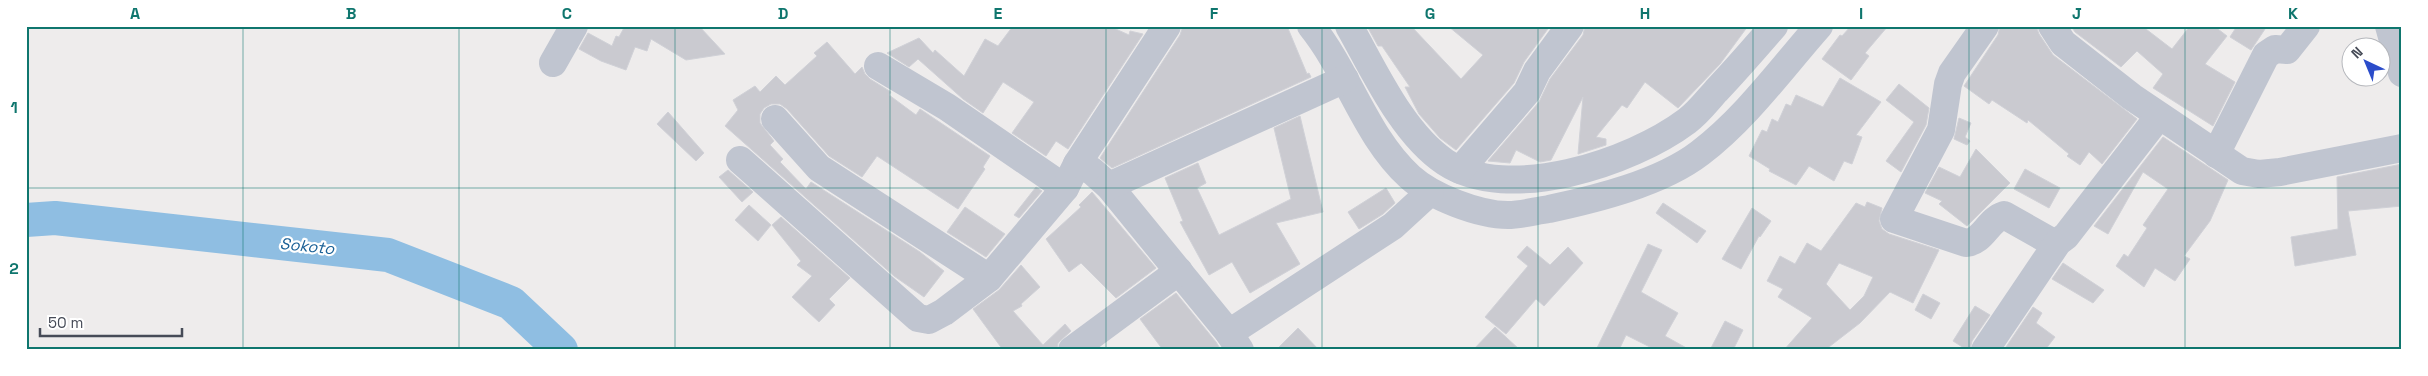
<svg xmlns="http://www.w3.org/2000/svg" width="2428" height="376" viewBox="0 0 2428 376" font-family="'Space Grotesk',sans-serif">
	<rect width="100%" height="100%" fill="#eeecec"/>
	<g fill="none" stroke-linecap="round" stroke-linejoin="round">
		<path stroke="#8fbee2" stroke-width="34" d="M26,220L55,218L388,255L511,303L561,350"/>
	</g>
	<g fill="#cacad0" stroke="#d0d1d7" fill-rule="evenodd">
		<path d="M625,26H699L725,54L686,60L651,39L647,51L635,47L626,70L601,61L579,49L588,33L612,46L616,36L619,37Z"/>
		<path d="M1013,26H1109L1129,35L1130,31L1143,34L1068,149L1056,141L1046,156L1012,133L1034,102L1003,82L983,113L963,99L918,59L909,67L887,53L919,38L933,53L935,50L964,76L985,39L998,46Z"/>
		<path d="M1183,26H1287L1307,74L1309,73L1311,77L1112,168L1100,158L1180,35Z"/>
		<path d="M1367,26H1411L1461,79L1483,55L1448,26H1550L1524,62L1514,83L1456,150L1440,138L1419,114L1405,87H1410L1382,46H1378Z"/>
		<path d="M1585,26H1748L1720,64L1678,108L1645,82L1627,108L1622,105L1596,137L1606,139V145L1578,154L1583,97L1551,160L1540,162L1516,150L1510,163L1488,161L1539,102L1550,79L1583,35Z"/>
		<path d="M1851,26H1888L1865,53L1869,56L1851,80L1822,59L1840,35L1842,36Z"/>
		<path d="M2000,26H2036L2039,34L2053,55L2137,119L2102,164L2089,152L2080,165L2067,156L2069,154L2028,120L2027,123L1992,100L1989,104L1964,86L1998,35Z"/>
		<path d="M2071,26H2142L2172,49L2190,26H2214L2227,36L2205,64L2235,82L2213,126L2153,88L2163,74L2137,51L2121,67L2075,32Z"/>
		<path d="M2237,26H2267L2251,50L2230,37Z"/>
		<path d="M827,42L855,74L862,67L865,74L870,79L891,92L889,95L916,115L920,109L990,156L983,167L985,169L958,209L877,156L862,177L829,156L787,109L780,104H771L764,108L760,114V123L774,141L770,145L783,159L780,162L806,189L811,182L920,252L944,271L924,297L894,276L725,126L738,110L733,100L755,86L760,92L776,76L785,85L817,56L814,53Z"/>
		<path d="M1840,78L1881,102L1856,135L1862,137L1852,164L1844,161L1834,181L1809,166L1796,185L1769,171L1770,169L1749,156L1762,130L1767,132L1772,119L1778,122L1786,104L1791,106L1796,95L1823,107Z"/>
		<path d="M1899,84L1929,108L1926,125L1901,172L1886,161L1914,122L1886,100Z"/>
		<path d="M668,112L704,153L696,161L657,124Z"/>
		<path d="M1300,116L1323,212L1276,223L1300,264L1250,293L1232,262L1209,275L1180,222L1183,221L1165,178L1198,163L1206,183L1197,188L1219,235L1291,199L1274,128Z"/>
		<path d="M1959,118L1971,123L1965,137L1970,141L1967,145L1954,139Z"/>
		<path d="M2163,137L2228,180L2210,221L2184,256L2190,259L2175,281L2155,268L2144,287L2116,266L2124,254L2128,257L2147,228L2143,225L2168,189L2143,172L2108,234L2094,226Z"/>
		<path d="M1976,149L2010,183L1967,226L1939,204L1942,201L1925,193L1939,167L1960,177Z"/>
		<path d="M2402,164V206L2348,211L2356,255L2295,266L2291,237L2338,229L2337,177Z"/>
		<path d="M2025,169L2060,188L2049,208L2014,189Z"/>
		<path d="M728,170L753,192L742,202L719,177Z"/>
		<path d="M1036,187L1042,191L1019,218L1014,215Z"/>
		<path d="M1386,188L1395,203L1383,214L1359,229L1348,212Z"/>
		<path d="M1092,192L1156,268L1116,298L1081,263L1069,272L1046,239L1081,207L1079,205Z"/>
		<path d="M1867,202L1882,208L1879,221L1882,229L1889,234L1939,250L1913,303L1890,292L1860,323L1825,350H1784L1812,318L1778,297L1783,289L1767,281L1780,256L1795,264L1807,243L1821,251L1856,203L1865,207ZM1839,263L1873,277L1864,296L1850,310L1826,284Z"/>
		<path d="M1663,203L1706,231L1697,243L1656,213Z"/>
		<path d="M749,205L771,225L758,241L735,220Z"/>
		<path d="M965,207L1005,234L986,257L947,232Z"/>
		<path d="M1752,208L1771,221L1760,237L1759,236L1741,269L1722,259Z"/>
		<path d="M781,217L850,278L829,299L835,305L819,322L792,297L812,276L797,265L801,261L772,225Z"/>
		<path d="M1648,244L1662,250L1641,292L1678,313L1665,336L1690,350H1656L1626,335L1619,350H1596Z"/>
		<path d="M1527,246L1550,265L1568,247L1583,263L1544,306L1536,299L1506,334L1485,317L1528,266L1517,257Z"/>
		<path d="M2063,263L2104,290L2093,303L2052,279Z"/>
		<path d="M1021,265L1040,287L1021,304L1022,306L1013,311L1043,345L1065,324L1071,331L1058,343L1057,350H1003L973,309L999,290Z"/>
		<path d="M1176,293L1216,342L1221,350H1163L1140,319Z"/>
		<path d="M1923,294L1940,303L1931,319L1915,310Z"/>
		<path d="M1975,306L1990,315L1972,341L1970,350H1967L1953,341Z"/>
		<path d="M2033,307L2042,313L2036,323L2055,337L2045,350H2004Z"/>
		<path d="M1725,321L1743,330L1733,350H1710Z"/>
		<path d="M1495,327L1520,350H1473Z"/>
		<path d="M1298,328L1319,350H1276Z"/>
	</g>
	<g fill="none" stroke-linecap="round" stroke-linejoin="round">
		<g stroke="#c0c5d0" stroke-width="28">
			<path d="M1311,26C1349,73 1365,136 1410,177C1432,197 1479,215 1508,215C1521,215 1535,211 1549,209C1596,199 1661,183 1700,153C1746,118 1781,69 1819,26"/>
			<path d="M1349,26C1374,70 1402,133 1445,162C1508,204 1631,163 1687,121C1698,113 1707,101 1716,91C1736,70 1755,48 1774,26"/>
			<path d="M1985,26L1952,73L1948,84L1941,130L1894,219L1966,243C1983,242 1988,220 2004,215L2050,241L2058,242"/>
			<path d="M2052,26L2063,43L2132,97L2242,171L2259,174L2280,172L2402,148"/>
			<path d="M2389,26L2402,73"/>
			<path d="M553,63L574,26"/>
			<path d="M878,66L947,107L1065,188"/>
			<path d="M775,119L819,168L989,278"/>
			<path d="M2216,154L2266,55L2275,49L2287,50L2306,26"/>
			<path d="M740,160L918,318L929,320L944,312L989,278L1065,188L1077,164L1092,171L1109,186L1229,333L1240,350"/>
			<path d="M1077,164L1167,26"/>
			<path d="M1460,170L1527,92L1537,71L1570,26"/>
			<path d="M1109,186L1345,79"/>
			<path d="M1229,333L1393,226L1430,192"/>
			<path d="M1072,350L1179,271"/>
			<path d="M1985,350L2058,242L2066,236L2159,116"/>
		</g>
	</g>
	<path fill="none" stroke="#0f766e" stroke-width="1" stroke-opacity="0.55" d="M243,26V350M459,26V350M675,26V350M890,26V350M1106,26V350M1322,26V350M1538,26V350M1753,26V350M1969,26V350M2185,26V350M26,188H2402"/>
	<g text-anchor="middle" dominant-baseline="central" stroke-width="4.5" stroke-linejoin="round" paint-order="stroke">
		<g font-size="16" font-style="italic" fill="#1a6096" stroke="#fff">
			<text transform="translate(307 246) rotate(6)">Sokoto</text>
		</g>
	</g>
	<rect width="2428" height="376" fill="none" stroke="#ffffff" stroke-width="55"/>
	<g transform="translate(2366 62) rotate(316)"><circle r="24" fill="#ffffff" stroke="#b5b7bc"/>
	<path d="M0-4L9 19L0 12L-9 19Z" fill="#2b4cca"/>
	<text y="-8" font-size="14" font-weight="bold" text-anchor="middle" fill="#464b57">N</text>
	</g>
	<path d="M40 328v8h142v-8" fill="none" stroke="#464b57" stroke-width="2.5"/>
	<text x="48" y="328" font-size="15" fill="#464b57" stroke="#ffffff" stroke-width="4" paint-order="stroke">50 m</text>
	<rect x="28" y="28" width="2372" height="320" fill="none" stroke="#0f766e" stroke-width="2"/>
	<g font-size="16" text-anchor="middle" font-weight="bold" fill="#0f766e">
		<text x="135" y="19">A</text>
		<text x="351" y="19">B</text>
		<text x="567" y="19">C</text>
		<text x="783" y="19">D</text>
		<text x="998" y="19">E</text>
		<text x="1214" y="19">F</text>
		<text x="1430" y="19">G</text>
		<text x="1645" y="19">H</text>
		<text x="1861" y="19">I</text>
		<text x="2077" y="19">J</text>
		<text x="2293" y="19">K</text>
		<text x="14" y="113">1</text>
		<text x="14" y="274">2</text>
	</g>
</svg>
